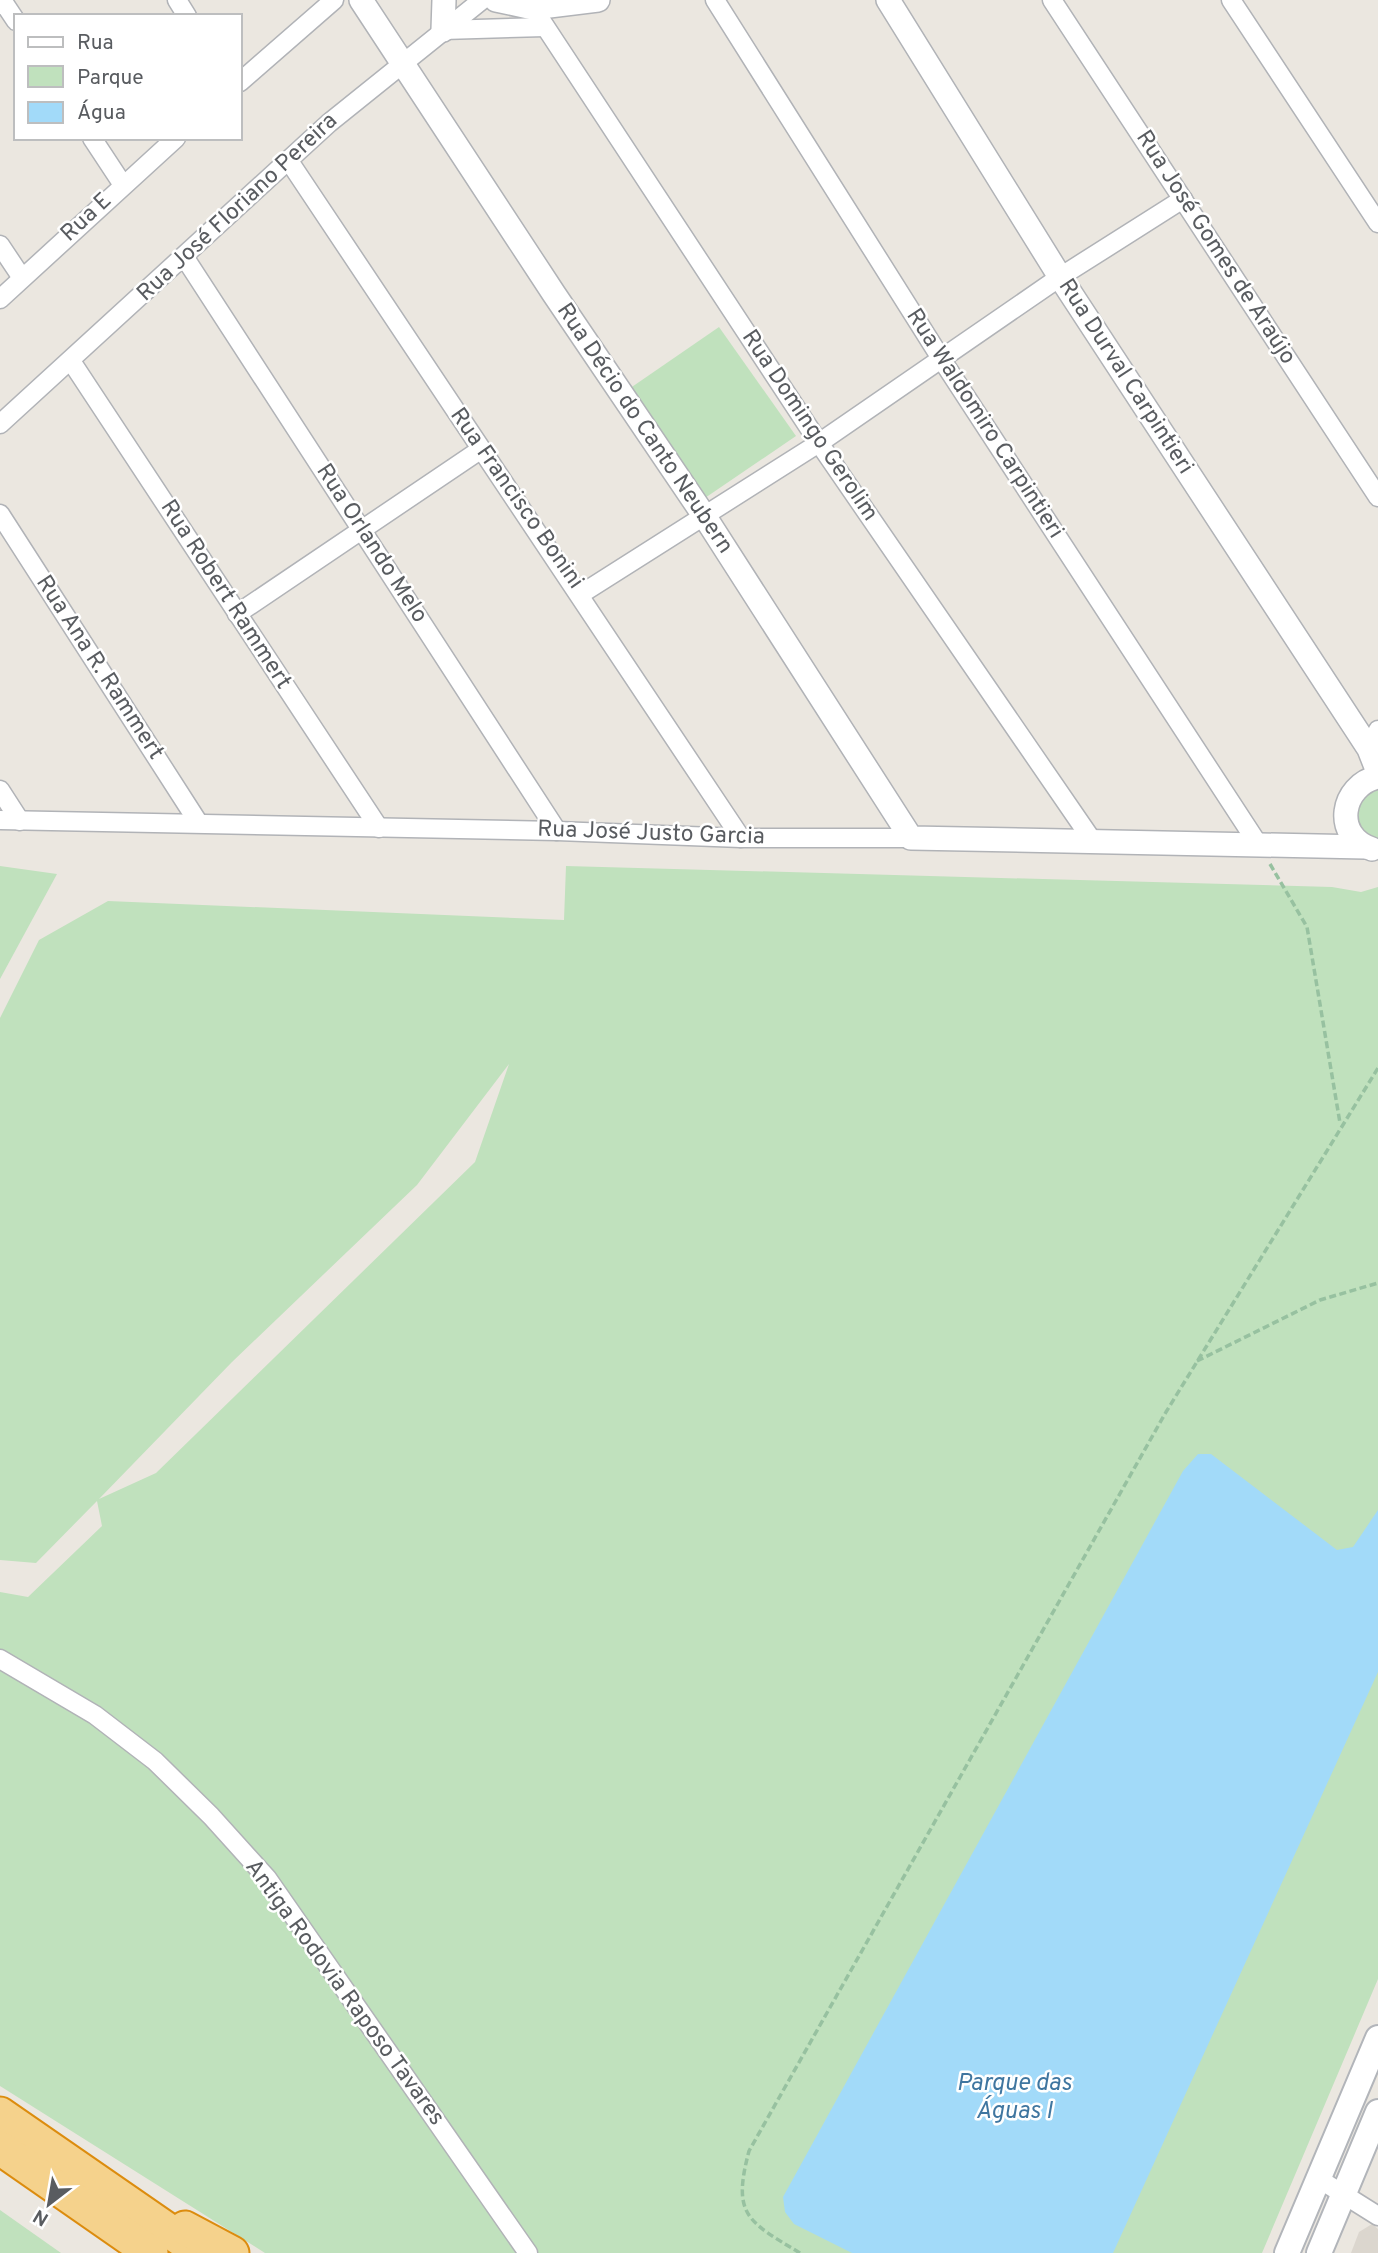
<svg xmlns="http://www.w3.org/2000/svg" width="1378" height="2253" viewBox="0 0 1378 2253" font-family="Overpass,sans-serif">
	<rect width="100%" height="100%" fill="#ebe7e0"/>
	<path fill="#dbd6ce" d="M1372,2224L1378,2229V2253H1351L1359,2232Z"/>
	<g fill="#c0e1bd" fill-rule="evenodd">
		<path d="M719,327L796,436L702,500L626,391Z"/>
		<path d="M1378,785V843L1360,833L1353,810L1364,789Z"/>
		<path d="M0,866L57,874L0,979Z"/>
		<path d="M566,866L1332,887L1361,892L1378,887V1979L1262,2253H265L0,2086V1592L28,1597L102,1526L97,1501L36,1563L0,1560V1018L39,940L108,901L564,920ZM509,1064L475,1162L156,1473L99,1499L232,1362L417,1185Z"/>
		<path d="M0,2210L61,2253H0Z"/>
	</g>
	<path fill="#a2daf9" d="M1198,1454H1211L1337,1550L1353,1547L1378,1510V1672L1113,2253H852L794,2224L785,2212L783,2197L1183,1471Z"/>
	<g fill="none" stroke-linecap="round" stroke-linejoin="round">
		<defs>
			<g id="minor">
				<path d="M2,0L16,21"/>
				<path d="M177,0L187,16"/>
				<path d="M715,0L942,360L1258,844"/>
				<path d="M1052,0L1378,497"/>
				<path d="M1231,0L1378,223"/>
				<path d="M533,8L819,443L1092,840"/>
				<path d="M443,30L545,27"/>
				<path d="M240,82L334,0"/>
				<path d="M92,138L123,185"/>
				<path d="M289,161L741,838"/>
				<path d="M0,245L22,278"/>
				<path d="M185,258L557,831"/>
				<path d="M0,299L176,138"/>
				<path d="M71,361L379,828"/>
				<path d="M0,424L329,123L482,0"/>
				<path d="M0,514L198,822"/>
				<path d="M581,594L819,443L1060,277L1183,199"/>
				<path d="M237,614L480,450"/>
				<path d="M1369,749L1378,730"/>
				<path d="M0,790L20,821"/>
				<path d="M0,820L557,831L741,838H911"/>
				<path d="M0,1659L95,1715L155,1761L211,1816L267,1878L528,2253"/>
				<path d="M1319,2179L1378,2216"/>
			</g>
			<g id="tertiary">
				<path d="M361,0L554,294L705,517L911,838L1365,847"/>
				<path d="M496,0L533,8L598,0"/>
				<path d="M888,0L1060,277L1369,749L1378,772"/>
				<path d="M443,30L444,0"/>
				<path d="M1372,849C1332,836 1341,785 1378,777"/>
			</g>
			<g id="secondary">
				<path d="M1287,2253L1378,2038"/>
				<path d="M1319,2253L1378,2112"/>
			</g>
			<g id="motorway">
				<path d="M0,2114L201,2253"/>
				<path d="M0,2148L151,2253"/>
				<path d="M185,2228L232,2253"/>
			</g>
		</defs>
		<use href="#minor" stroke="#b1b3b7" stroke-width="21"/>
		<use href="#tertiary" stroke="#b1b3b7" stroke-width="26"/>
		<use href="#secondary" stroke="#b2b5ba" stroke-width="28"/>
		<use href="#motorway" stroke="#dc8c0e" stroke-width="37"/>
		<g stroke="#97c1a0" stroke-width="3.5" stroke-dasharray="7 3.5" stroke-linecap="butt">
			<path d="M1270,864L1307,927L1340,1123"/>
			<path d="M1197,1361L1320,1300L1378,1283"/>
			<path d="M800,2253C747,2221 732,2215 749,2151L1166,1412L1378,1068"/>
		</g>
		<use href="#minor" stroke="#fff" stroke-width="18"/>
		<use href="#tertiary" stroke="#fff" stroke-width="23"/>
		<use href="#secondary" stroke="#fff" stroke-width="24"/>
		<use href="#motorway" stroke="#f5d28c" stroke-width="33"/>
	</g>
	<g text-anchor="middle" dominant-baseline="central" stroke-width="5" stroke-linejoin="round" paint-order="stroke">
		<g font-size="23" fill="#595c60" stroke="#fff">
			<text transform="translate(238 208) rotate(-43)">Rua José Floriano Pereira</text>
			<text transform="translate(87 218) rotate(-43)">Rua E</text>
			<text transform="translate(1215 248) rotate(57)">Rua José Gomes de Araújo</text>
			<text transform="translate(1125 377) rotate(57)">Rua Durval Carpintieri</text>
			<text transform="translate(984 424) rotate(57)">Rua Waldomiro Carpintieri</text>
			<text transform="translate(809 426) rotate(56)">Rua Domingo Gerolim</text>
			<text transform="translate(644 429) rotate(56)">Rua Décio do Canto Neubern</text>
			<text transform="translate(516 499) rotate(55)">Rua Francisco Bonini</text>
			<text transform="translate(371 544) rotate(57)">Rua Orlando Melo</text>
			<text transform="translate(225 595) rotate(57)">Rua Robert Rammert</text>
			<text transform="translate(99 668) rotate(57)">Rua Ana R. Rammert</text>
			<text transform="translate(651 834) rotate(2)">Rua José Justo Garcia</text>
			<text transform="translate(344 1993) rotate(54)">Antiga Rodovia Raposo Tavares</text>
		</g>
		<g font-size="24" font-style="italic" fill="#3f76a0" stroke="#fff">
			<text x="1014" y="2084">Parque das<tspan x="1014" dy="28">Águas I</tspan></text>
		</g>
	</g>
	<rect x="14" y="14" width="228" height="126" fill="#ffffff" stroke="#bdbebf" stroke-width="2"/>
	<rect x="28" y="37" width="35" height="10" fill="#ffffff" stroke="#bdbebf" stroke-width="2"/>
	<text x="77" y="49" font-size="21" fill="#595c60">Rua</text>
	<rect x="28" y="66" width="35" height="21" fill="#c0e1bd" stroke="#bdbebf" stroke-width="2"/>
	<text x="77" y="84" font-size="21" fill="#595c60">Parque</text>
	<rect x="28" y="102" width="35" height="21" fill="#a2daf9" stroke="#bdbebf" stroke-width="2"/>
	<text x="77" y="119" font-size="21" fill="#595c60">Água</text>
	<g transform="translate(49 2204) rotate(211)" stroke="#ffffff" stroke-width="5" paint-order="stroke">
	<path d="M0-5L12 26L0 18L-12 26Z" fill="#595c60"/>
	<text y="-10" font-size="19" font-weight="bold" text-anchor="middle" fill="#595c60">N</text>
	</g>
</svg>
